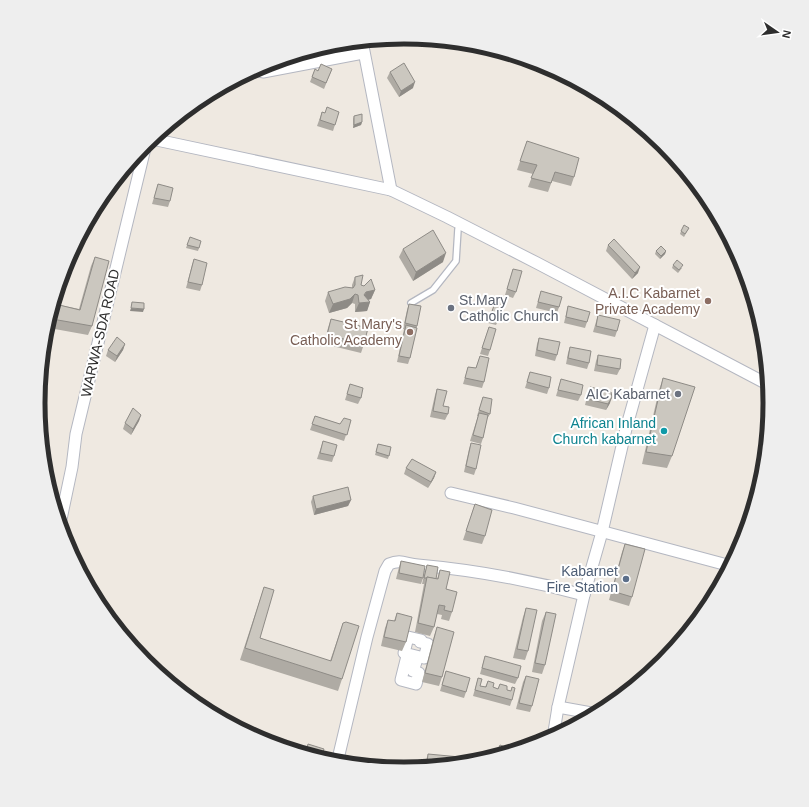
<svg xmlns="http://www.w3.org/2000/svg" width="809" height="807" viewBox="0 0 809 807" font-family="Helvetica,sans-serif">
	<rect width="100%" height="100%" fill="#efe9e1"/>
	<g fill="none" stroke-linecap="round" stroke-linejoin="round">
		<defs>
			<path id="service" d="M411,303L433,290L456,261L458,229"/>
			<g id="minor">
				<path d="M362,41L391,190"/>
				<path d="M254,70L263,72L363,53"/>
				<path d="M152,139L391,190L447,217L537,263L769,385"/>
				<path d="M451,493L514,508L731,566"/>
				<path d="M60,524L72,467L76,434L146,144"/>
				<path d="M408,637L421,640L420,642L428,644L424,658L404,653Z"/>
				<path d="M407,656L417,659L413,671L419,673L416,684L401,680Z"/>
				<path d="M558,707L597,714"/>
				<path d="M553,738L558,707L584,595L602,532L626,429L655,325"/>
				<path d="M337,763L367,637L385,571L389,564C401,559 406,564 418,565C474,570 529,580 584,595"/>
			</g>
		</defs>
		<use href="#service" stroke="#b4b7c1" stroke-width="8"/>
		<use href="#minor" stroke="#b4b7c1" stroke-width="13"/>
		<use href="#service" stroke="#fff" stroke-width="5.5"/>
		<use href="#minor" stroke="#fff" stroke-width="11"/>
	</g>
	<g fill="#afaba4">
		<path d="M315,69L318,71L332,69L324,89L310,82Z"/>
		<path d="M390,72L413,88L399,97L387,78Z"/>
		<path d="M322,112L325,113L339,112L333,131L317,126Z"/>
		<path d="M354,116L362,122L361,125L353,128V119Z"/>
		<path d="M527,141L574,177L571,186L552,181L548,192L528,187L533,174L517,170Z"/>
		<path d="M158,184L170,201L168,207L152,204Z"/>
		<path d="M689,228L684,237L680,234L681,231Z"/>
		<path d="M190,237L199,248L198,251L186,248Z"/>
		<path d="M608,245L638,273L632,279L606,251Z"/>
		<path d="M403,249L443,262L413,281L399,257Z"/>
		<path d="M656,251H666L665,254L660,259L655,254Z"/>
		<path d="M95,257L92,326L88,335L49,328L52,313L55,304L79,309L91,266Z"/>
		<path d="M194,259L202,285L200,291L186,288L192,265Z"/>
		<path d="M673,265L682,268L678,273L672,268Z"/>
		<path d="M513,269L516,292L513,298L505,295Z"/>
		<path d="M355,277L361,285L375,290L371,299L368,300L370,302L367,311L355,312V304L352,303L347,308L329,313L325,301L328,292L352,288V285Z"/>
		<path d="M541,291L559,307L557,313L536,308Z"/>
		<path d="M497,297L499,319L496,325L488,323Z"/>
		<path d="M409,304L417,326L410,358L408,364L397,362L404,329H403L407,310Z"/>
		<path d="M568,306L587,322L585,328L564,323Z"/>
		<path d="M598,315L617,331L615,337L593,332Z"/>
		<path d="M331,319L364,344L361,353L324,344L328,328Z"/>
		<path d="M489,327L490,350L488,356L480,354Z"/>
		<path d="M539,338L557,355L555,361L535,356L537,344Z"/>
		<path d="M125,344L123,350L115,362L106,356L108,350Z"/>
		<path d="M570,347L589,363L587,369L566,364L568,353Z"/>
		<path d="M598,355L620,369L617,375L594,371L596,361Z"/>
		<path d="M480,356L484,382L482,388L463,384L468,367L476,368Z"/>
		<path d="M530,372L549,388L547,394L525,388Z"/>
		<path d="M663,378L672,456L667,468L642,464L659,390Z"/>
		<path d="M561,379L581,395L578,401L556,396Z"/>
		<path d="M350,384L361,398L358,404L345,400Z"/>
		<path d="M590,387L610,403L606,410L585,405L588,393Z"/>
		<path d="M437,389L443,406L448,414L445,420L430,417L435,395Z"/>
		<path d="M483,397L490,414L487,419L483,438L481,444L470,441L478,416H477Z"/>
		<path d="M141,415L139,421L131,435L123,429L125,423Z"/>
		<path d="M315,416L340,424L351,420L344,441L310,430Z"/>
		<path d="M323,441L334,456L332,462L317,459Z"/>
		<path d="M471,443L476,469L474,475L464,472L469,449Z"/>
		<path d="M378,444L391,447L388,459L375,455Z"/>
		<path d="M406,468L436,472L434,478L428,488L404,474Z"/>
		<path d="M313,496L351,500L348,506L314,515L311,502Z"/>
		<path d="M475,504L485,536L482,544L463,540Z"/>
		<path d="M625,544L632,597L629,606L609,600L622,552Z"/>
		<path d="M401,561L423,578L421,584L396,579L399,567Z"/>
		<path d="M427,565L436,579H437L440,570L452,612L449,621L441,619L442,615L437,614L434,627L430,636L415,632L424,584H422L425,571Z"/>
		<path d="M264,587L260,638L330,661L343,623L342,679L338,691L240,660Z"/>
		<path d="M526,608L528,651L525,660L513,658L523,617Z"/>
		<path d="M546,612L545,665L542,674L532,672L542,621Z"/>
		<path d="M397,613L406,642L402,651L381,646L385,628L388,620L394,621Z"/>
		<path d="M437,627L442,677L439,686L422,682L434,636Z"/>
		<path d="M485,656L518,678L515,684L480,674Z"/>
		<path d="M446,671L466,692L464,698L440,691Z"/>
		<path d="M526,676L532,706L530,712L516,709L523,682Z"/>
		<path d="M478,678L480,686L485,687L488,681L493,687L498,689L500,684L507,690L512,700L510,706L473,696Z"/>
		<path d="M500,745L516,751L496,757Z"/>
		<path d="M428,754L459,765L425,768L426,760Z"/>
	</g>
	<g fill="#8e8b86">
		<path d="M415,82L413,88L399,97L401,91Z"/>
		<path d="M208,95L207,99H201Z"/>
		<path d="M362,122L361,125L353,128L354,125Z"/>
		<path d="M666,251L665,254L660,259L661,256Z"/>
		<path d="M446,253L443,262L413,281L416,272Z"/>
		<path d="M640,267L638,273L632,279L635,273Z"/>
		<path d="M375,290L371,299L363,301L366,292Z"/>
		<path d="M355,294L352,303L347,308L329,313L333,304Z"/>
		<path d="M370,302L367,311L355,312L359,303Z"/>
		<path d="M131,308L144,309L143,312L130,311Z"/>
		<path d="M125,344L123,350L115,362L117,356Z"/>
		<path d="M612,397L610,403L606,410L608,404Z"/>
		<path d="M141,415L139,421L131,435L133,429Z"/>
		<path d="M436,472L434,478L428,488Z"/>
		<path d="M351,500L348,506L314,515L316,509Z"/>
		<path d="M427,763L452,765L425,768Z"/>
	</g>
	<g fill="#cbc7bf" stroke="#8e8b86">
		<path d="M404,63L415,82L401,91L390,72Z"/>
		<path d="M321,64L332,69L326,83L312,77L315,69L318,71Z"/>
		<path d="M327,107L339,112L335,125L320,120L322,112L325,113Z"/>
		<path d="M362,114V122L354,125V116Z"/>
		<path d="M527,141L579,158L574,177L555,172L551,183L531,178L537,165L520,161Z"/>
		<path d="M158,184L173,188L170,201L154,198Z"/>
		<path d="M684,225L689,228L685,234L681,231Z"/>
		<path d="M433,230L446,253L416,272L403,249Z"/>
		<path d="M190,237L201,241L199,248L187,245Z"/>
		<path d="M614,239L640,267L635,273L608,245Z"/>
		<path d="M661,246L666,251L661,256L656,251Z"/>
		<path d="M95,257L109,261L92,326L52,319L55,304L80,310Z"/>
		<path d="M194,259L207,263L202,285L188,282Z"/>
		<path d="M677,260L683,265L679,270L673,265Z"/>
		<path d="M513,269L522,271L516,292L507,289Z"/>
		<path d="M363,275L361,285L364,286L371,279L375,290L366,292L364,295L370,302L359,303L358,295L355,294L350,299L333,304L328,292L345,287L353,288L355,285V277Z"/>
		<path d="M541,291L562,297L559,307L538,302Z"/>
		<path d="M497,297L505,299L499,319L490,317Z"/>
		<path d="M132,302L144,303V309L131,308Z"/>
		<path d="M409,304L421,306L417,326L405,323Z"/>
		<path d="M568,306L590,312L587,322L566,317Z"/>
		<path d="M598,315L620,320L617,331L596,326Z"/>
		<path d="M331,319L368,328L364,344L327,335Z"/>
		<path d="M406,325L417,328L410,358L399,356Z"/>
		<path d="M489,327L496,329L490,350L482,348Z"/>
		<path d="M117,337L125,344L117,356L108,350Z"/>
		<path d="M539,338L560,342L557,355L537,350Z"/>
		<path d="M570,347L591,351L589,363L568,358Z"/>
		<path d="M598,355L621,359L620,369L597,365Z"/>
		<path d="M480,356L489,358L484,382L465,378L468,367L476,368Z"/>
		<path d="M530,372L551,377L549,388L527,382Z"/>
		<path d="M663,378L695,387L672,456L646,452Z"/>
		<path d="M561,379L583,385L581,395L558,390Z"/>
		<path d="M350,384L363,388L361,398L347,394Z"/>
		<path d="M590,387L611,392L612,397L608,404L588,399Z"/>
		<path d="M437,389L447,391L443,406L449,407L448,414L433,411Z"/>
		<path d="M483,397L492,399L490,414L479,410Z"/>
		<path d="M133,408L141,415L133,429L125,423Z"/>
		<path d="M479,413L488,415L483,438L473,435Z"/>
		<path d="M315,416L340,424L344,418L351,420L347,435L312,424Z"/>
		<path d="M323,441L337,445L334,456L320,453Z"/>
		<path d="M471,443L481,445L476,469L466,466Z"/>
		<path d="M378,444L391,447L389,456L376,452Z"/>
		<path d="M412,459L436,472L431,482L406,468Z"/>
		<path d="M348,487L351,500L316,509L313,496Z"/>
		<path d="M475,504L492,510L485,536L466,531Z"/>
		<path d="M625,544L645,549L632,597L612,591Z"/>
		<path d="M401,561L425,566L423,578L399,573Z"/>
		<path d="M427,565L438,567L436,579L427,577V578H424Z"/>
		<path d="M440,570L450,572L446,589L457,592L452,612L444,610L445,606L439,605L434,627L418,623L427,577L438,579Z"/>
		<path d="M264,587L274,590L260,638L331,661L343,623L346,622L359,626L342,679L245,648Z"/>
		<path d="M526,608L537,610L528,651L517,649Z"/>
		<path d="M546,612L556,614L545,665L535,663Z"/>
		<path d="M397,613L412,617L406,642L384,637L388,620L395,621Z"/>
		<path d="M437,627L454,632L442,677L425,673Z"/>
		<path d="M485,656L521,666L518,678L482,668Z"/>
		<path d="M446,671L470,678L466,692L442,685Z"/>
		<path d="M526,676L539,679L532,706L519,703Z"/>
		<path d="M478,678L482,679L480,686L486,687L488,681L494,683L493,687L498,689L500,684L507,686V690L511,691L512,687L515,688L512,700L475,690Z"/>
		<path d="M308,744L324,749L321,759L305,755Z"/>
		<path d="M500,745L516,751L504,755L497,752Z"/>
		<path d="M428,754L460,757L459,765H452L427,763Z"/>
	</g>
	<g fill="#8d6e63" stroke="#fff" stroke-width="1.5">
		<circle cx="708" cy="301" r="4"/>
		<circle cx="410" cy="332" r="4"/>
	</g>
	<g fill="#6b7280" stroke="#fff" stroke-width="1.5">
		<circle cx="451" cy="308" r="4"/>
		<circle cx="678" cy="394" r="4"/>
	</g>
	<circle fill="#0f9aa8" stroke="#fff" stroke-width="1.5" cx="664" cy="431" r="4"/>
	<circle fill="#5c6f8a" stroke="#fff" stroke-width="1.5" cx="626" cy="579" r="4"/>
	<g text-anchor="middle" dominant-baseline="central" stroke-width="4" stroke-linejoin="round" paint-order="stroke">
		<g font-size="14" fill="#785e54" stroke="#fff" text-anchor="end">
			<text x="700" y="293">A.I.C Kabarnet<tspan x="700" dy="16">Private Academy</tspan></text>
			<text x="402" y="324">St Mary's<tspan x="402" dy="16">Catholic Academy</tspan></text>
		</g>
		<g font-size="14" fill="#5b616d" stroke="#fff" text-anchor="start">
			<text x="459" y="300">St.Mary<tspan x="459" dy="16">Catholic Church</tspan></text>
			<text x="670" y="394" text-anchor="end">AIC Kabarnet</text>
		</g>
		<g font-size="14" fill="#2e2e2e" stroke="#fff">
			<text transform="translate(100 333) rotate(-77)">WARWA-SDA ROAD</text>
		</g>
		<g font-size="14" fill="#0d838f" stroke="#fff" text-anchor="end">
			<text x="656" y="423">African Inland<tspan x="656" dy="16">Church kabarnet</tspan></text>
		</g>
		<g font-size="14" fill="#4e5e75" stroke="#fff" text-anchor="end">
			<text x="618" y="571">Kabarnet<tspan x="618" dy="16">Fire Station</tspan></text>
		</g>
	</g>
	<path d="M0 0H809V807H0ZM45 403a359 359 0 1 1 718 0a359 359 0 1 1-718 0Z" fill="#eee" fill-rule="evenodd"/>
	<path fill="none" stroke="#2e2e2e" stroke-width="5" d="M45 403a359 359 0 1 1 718 0a359 359 0 1 1-718 0Z"/>
	<g transform="translate(777 32) rotate(103)" stroke="#ffffff" stroke-width="3" paint-order="stroke">
	<path d="M0-3L7 15L0 10L-7 15Z" fill="#2e2e2e"/>
	<text y="-6" font-size="11" font-weight="bold" text-anchor="middle" fill="#2e2e2e">N</text>
	</g>
</svg>
